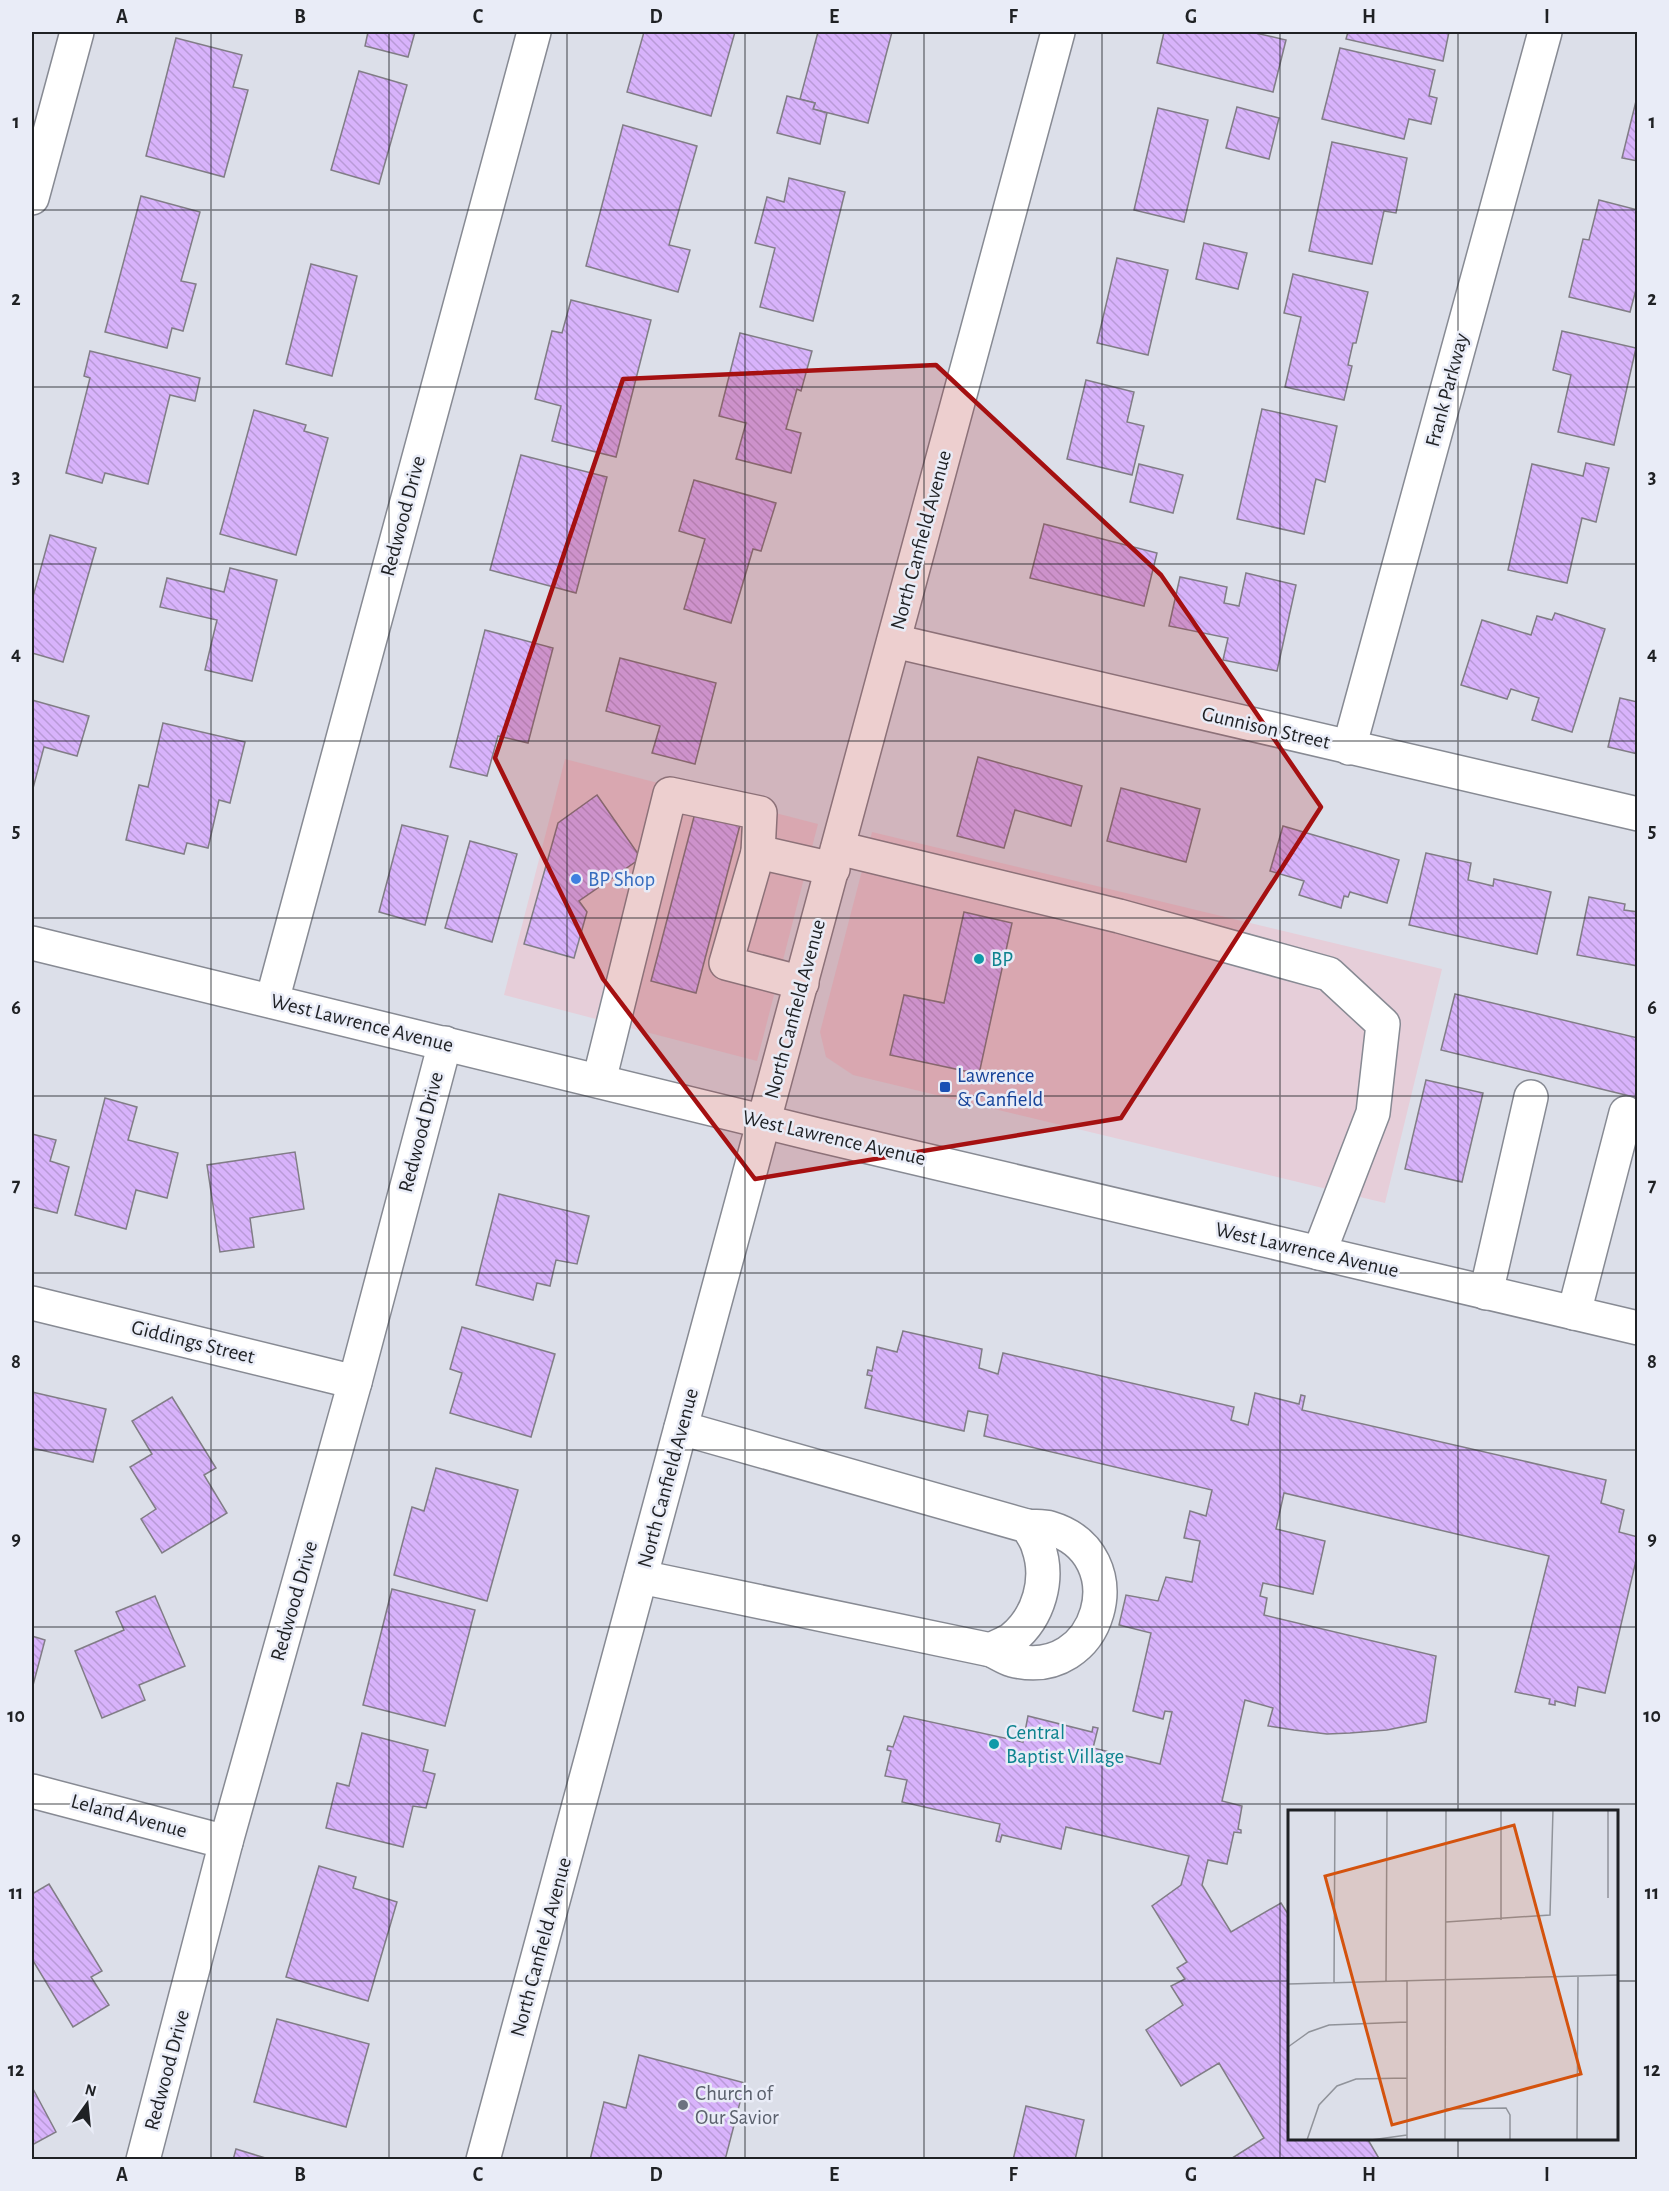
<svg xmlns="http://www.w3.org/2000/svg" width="1669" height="2191" viewBox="0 0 1669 2191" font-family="'Alegreya Sans',sans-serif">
	<defs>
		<pattern id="building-back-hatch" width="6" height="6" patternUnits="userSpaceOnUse" patternTransform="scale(1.5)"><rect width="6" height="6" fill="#d8b3fb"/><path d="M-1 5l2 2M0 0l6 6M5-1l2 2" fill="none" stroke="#b99ad7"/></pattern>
	</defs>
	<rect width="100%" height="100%" fill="#dcdfe9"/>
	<g fill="#e6ced9">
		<path d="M565,759L818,824L757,1061L504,995Z"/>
		<path d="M872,832L1442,969L1385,1203L853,1075L826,1057L820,1032Z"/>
	</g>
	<g fill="url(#building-back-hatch)" stroke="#817d86" stroke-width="1.5">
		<path d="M368,32H415L408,57L365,46Z"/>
		<path d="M644,32H735L711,116L627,92Z"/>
		<path d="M818,32H892L868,123L813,109L815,103L800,99Z"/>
		<path d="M1164,32H1251L1286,40L1273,92L1157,63Z"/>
		<path d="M1348,32H1449L1443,61L1346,39Z"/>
		<path d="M176,38L242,55L233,87L248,90L224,177L146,156Z"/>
		<path d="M1340,48L1435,70L1429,96L1437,98L1431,124L1409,119L1404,139L1322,119Z"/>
		<path d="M359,71L407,85L379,184L331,170Z"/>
		<path d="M1638,93V161L1622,158Z"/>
		<path d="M787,96L815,103L813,109L827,113L820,144L777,133Z"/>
		<path d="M1237,107L1279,118L1269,159L1226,148Z"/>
		<path d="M1158,108L1208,120L1184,222L1134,210Z"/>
		<path d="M623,125L697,146L669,245L690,250L678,292L586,266Z"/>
		<path d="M1332,142L1407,158L1396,213L1384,211L1372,264L1309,251Z"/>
		<path d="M789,178L845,192L813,321L760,307L775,248L755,243L767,197L784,202Z"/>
		<path d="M141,196L200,212L181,281L196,284L183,331L172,328L167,348L105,332Z"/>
		<path d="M1599,200L1638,210V282L1630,312L1569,297L1583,239L1589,240Z"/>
		<path d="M1204,243L1247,253L1238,289L1196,279Z"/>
		<path d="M1117,258L1168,270L1148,355L1097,343Z"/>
		<path d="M311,264L357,276L332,376L286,364Z"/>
		<path d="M1293,274L1368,292L1356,343H1353L1348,365L1352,366L1344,400L1285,387L1301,317L1284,313Z"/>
		<path d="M571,300L651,320L616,457L552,441L561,406L535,399L552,331L562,333Z"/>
		<path d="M1562,331L1636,348L1614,445L1558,432L1571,375L1553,370Z"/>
		<path d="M740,333L812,351L801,391L797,389L786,429L801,433L791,473L736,459L746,423L719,416Z"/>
		<path d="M90,351L200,378L195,401L170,395L148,484L105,473L102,483L66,473L90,378L84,376Z"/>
		<path d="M1086,380L1134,392L1127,422L1144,426L1132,475L1067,459Z"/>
		<path d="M1262,409L1337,426L1325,482L1316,479L1304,534L1237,519Z"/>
		<path d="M254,410L306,425L304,431L328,438L296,555L220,534Z"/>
		<path d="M521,455L607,477L576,593L490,570Z"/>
		<path d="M1586,463L1609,468L1596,522L1582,518L1567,583L1508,570L1532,464L1583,476Z"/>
		<path d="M1139,464L1183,475L1173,513L1130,502Z"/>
		<path d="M694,480L776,503L761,551L753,549L731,623L684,609L705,539L679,531Z"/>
		<path d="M1044,524L1157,553L1144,606L1030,578Z"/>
		<path d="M50,535L96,548L63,662L32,653V600Z"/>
		<path d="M230,568L277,580L252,681L205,670L217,620L160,607L167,578L224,592Z"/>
		<path d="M1246,573L1296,585L1277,671L1223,660L1228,638L1169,626L1180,577L1227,587L1224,603L1239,606Z"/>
		<path d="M1555,613L1605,629L1572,732L1532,720L1539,698L1511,689L1507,699L1461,685L1482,620L1531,635L1537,616L1552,620Z"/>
		<path d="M485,630L553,648L528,743L498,736L487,776L450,767Z"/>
		<path d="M620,658L716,683L695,764L652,753L660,726L606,711Z"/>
		<path d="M1620,698L1637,702L1638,700V754L1608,747Z"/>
		<path d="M32,700L89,716L77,756L44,747L32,792Z"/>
		<path d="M163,723L245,742L230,803L219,800L208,848L187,843L184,854L126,840L139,785L148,787Z"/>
		<path d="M978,757L1082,786L1071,826L1015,810L1004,848L957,836Z"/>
		<path d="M1121,788L1200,809L1186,862L1107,841Z"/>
		<path d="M597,795L641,858L579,901L587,912L574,958L524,944L558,823Z"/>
		<path d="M695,813L740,825L696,993L651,981Z"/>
		<path d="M402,825L448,836L425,925L379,912Z"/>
		<path d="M1283,826L1399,860L1387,903L1350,892L1348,897L1344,896L1341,908L1299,895L1304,881L1270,871Z"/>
		<path d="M470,841L517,854L492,942L445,928Z"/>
		<path d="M1426,853L1471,863L1468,880L1493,886L1494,879L1551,892L1537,954L1409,925Z"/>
		<path d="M1589,897L1625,904L1624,910L1638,912V966L1577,955Z"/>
		<path d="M964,912L1012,923L979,1074L890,1055L904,995L944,1003Z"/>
		<path d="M1455,994L1638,1038V1098L1441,1050Z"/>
		<path d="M1426,1080L1483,1093L1462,1182L1405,1169Z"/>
		<path d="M105,1098L137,1107L128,1140L178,1153L167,1198L136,1190L126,1229L75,1215Z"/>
		<path d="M32,1134L56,1140L50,1161L69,1167L57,1213L32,1207Z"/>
		<path d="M295,1152L304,1209L250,1218L254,1247L220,1252L207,1165Z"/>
		<path d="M499,1194L589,1216L577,1264L556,1260L550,1286L537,1283L533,1300L476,1285Z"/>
		<path d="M462,1327L555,1354L531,1437L450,1413L462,1373L450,1369Z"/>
		<path d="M903,1331L982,1349L979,1368L998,1374L1003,1353L1234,1407L1231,1420L1248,1425L1255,1393L1299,1404L1301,1395L1305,1396L1302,1410L1606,1480L1601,1503L1624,1510L1619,1532L1638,1537V1552L1605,1693L1578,1687L1575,1706L1555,1701V1705L1549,1704L1550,1699L1515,1692L1549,1556L1284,1493L1276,1529L1325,1541L1313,1594L1263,1583L1260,1596L1267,1598L1264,1615L1436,1656L1426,1722L1387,1730L1350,1733L1327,1734L1294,1730L1268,1726L1273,1708L1245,1700L1222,1801L1242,1806L1238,1829L1241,1830V1833L1234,1832L1227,1864L1208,1860L1202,1885L1231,1932L1281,1903L1290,1917V2138H1367L1380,2160H1229L1264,2138L1219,2063L1181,2086L1146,2030L1183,2005L1171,1986L1185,1979L1177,1968L1187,1962L1152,1906L1181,1885L1189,1856L1066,1827L1061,1849L1002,1835L1000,1842L996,1841L1000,1824L902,1802L907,1780L885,1776L891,1751L887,1750L888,1746L893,1747L904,1716L1023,1742L1028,1716L1092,1732L1093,1727L1098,1728L1093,1748L1160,1764L1172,1712L1165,1711L1163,1719L1133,1711L1151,1633L1119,1625L1126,1595L1158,1601L1166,1577L1192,1582L1200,1541L1184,1538L1190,1511L1206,1516L1212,1490L984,1436L988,1415L968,1411L964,1431L865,1408L872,1376L867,1375L868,1370L872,1371L877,1347L897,1352Z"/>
		<path d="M32,1392L106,1409L93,1462L32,1448Z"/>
		<path d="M172,1397L216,1468L204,1475L227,1513L162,1553L141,1519L156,1509L130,1467L152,1454L132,1421Z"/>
		<path d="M436,1468L518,1490L487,1601L394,1575L412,1507L424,1511Z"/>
		<path d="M392,1589L475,1610L445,1726L363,1705Z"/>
		<path d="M155,1596L185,1666L139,1685L145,1700L102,1718L75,1651L124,1630L116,1612Z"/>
		<path d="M32,1636L45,1640L32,1689Z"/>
		<path d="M362,1733L428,1750L423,1771L435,1774L426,1808L413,1806L403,1847L326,1828L337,1783L349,1786Z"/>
		<path d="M319,1866L356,1877L353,1888L397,1902L368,2001L286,1977Z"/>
		<path d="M49,1884L102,1971L91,1977L109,2005L73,2027L32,1959V1894Z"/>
		<path d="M277,2019L369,2044L346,2127L254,2102Z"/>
		<path d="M639,2055L745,2083L725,2160H590L604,2102L626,2108Z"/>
		<path d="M32,2087L56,2132L32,2145Z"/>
		<path d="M1026,2106L1084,2120L1075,2160H1013Z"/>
		<path d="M236,2149L272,2160H233Z"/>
	</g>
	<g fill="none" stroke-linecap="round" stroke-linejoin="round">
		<defs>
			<g id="minor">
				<path d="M32,198L77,32"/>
				<path d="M894,641L1638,814"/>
				<path d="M1349,748L1545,32"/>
				<path d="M838,848L1119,916L1329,974L1383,1024L1373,1113L1319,1253"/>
				<path d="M802,983L726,963L758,852L833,869"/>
				<path d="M272,1001L534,32"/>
				<path d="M599,1081L670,794L760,813L758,852"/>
				<path d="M1486,1293L1531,1097"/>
				<path d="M32,1303L355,1382"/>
				<path d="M1574,1313L1626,1113"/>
				<path d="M681,1428L1027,1526C1031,1532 1036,1539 1038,1546C1050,1579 1039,1617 1012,1639C1006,1643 998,1646 991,1650"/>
				<path d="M641,1577L991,1650C998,1653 1005,1658 1012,1660C1101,1683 1137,1554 1050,1528C1043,1526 1034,1527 1027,1526"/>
				<path d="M32,1791L226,1842"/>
				<path d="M143,2160L226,1842L355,1382L445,1043"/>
				<path d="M483,2160L1058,32"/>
			</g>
			<path id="major" d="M32,943L818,1135L1638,1328"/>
		</defs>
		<use href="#minor" stroke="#878a93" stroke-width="36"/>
		<use href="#major" stroke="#878a93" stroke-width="36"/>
		<use href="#minor" stroke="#fff" stroke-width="33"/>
		<use href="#major" stroke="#fff" stroke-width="33"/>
	</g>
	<path fill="#a51011" fill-opacity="0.2" stroke="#a51011" stroke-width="4.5" stroke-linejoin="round" d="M936,365L1161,575L1321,807L1121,1118L755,1179L603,979L495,758L623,379Z"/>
	<path fill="none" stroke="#1f2124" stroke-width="1.5" stroke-opacity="0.55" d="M211,32V2160M389,32V2160M567,32V2160M745,32V2160M924,32V2160M1102,32V2160M1280,32V2160M1458,32V1812M32,210H1638M32,387H1638M32,564H1638M32,741H1638M32,918H1638M32,1096H1638M32,1273H1638M32,1450H1638M32,1627H1638M32,1804H1638M32,1981H1290M1616,1981H1638M1458,2138V2160"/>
	<circle fill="#3f7fe0" stroke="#e9ecf7" stroke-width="2" cx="576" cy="879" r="6"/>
	<g fill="#0f9aa8" stroke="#e9ecf7" stroke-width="2">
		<circle cx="979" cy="959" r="6"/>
		<circle cx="994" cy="1744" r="6"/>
	</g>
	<rect fill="#1a4fb4" stroke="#e9ecf7" stroke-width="2" x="939" y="1081" width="12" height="12" rx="3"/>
	<circle fill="#6b7280" stroke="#e9ecf7" stroke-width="2" cx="683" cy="2105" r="6"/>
	<g text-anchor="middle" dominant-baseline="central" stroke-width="5" stroke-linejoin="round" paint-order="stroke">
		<g font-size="21" fill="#1f2124" stroke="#e9ecf7">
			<text transform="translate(1447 390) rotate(-75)">Frank Parkway</text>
			<text transform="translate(403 516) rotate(-75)">Redwood Drive</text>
			<text transform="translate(921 540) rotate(-75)">North Canfield Avenue</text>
			<text transform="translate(1266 728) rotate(13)">Gunnison Street</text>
			<text transform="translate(795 1009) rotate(-75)">North Canfield Avenue</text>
			<text transform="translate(362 1023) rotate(14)">West Lawrence Avenue</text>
			<text transform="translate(421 1132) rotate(-75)">Redwood Drive</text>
			<text transform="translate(834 1138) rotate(13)">West Lawrence Avenue</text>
			<text transform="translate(1307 1250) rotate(13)">West Lawrence Avenue</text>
			<text transform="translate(193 1342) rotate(14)">Giddings Street</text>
			<text transform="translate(668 1478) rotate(-75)">North Canfield Avenue</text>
			<text transform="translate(294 1601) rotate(-74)">Redwood Drive</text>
			<text transform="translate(129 1816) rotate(15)">Leland Avenue</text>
			<text transform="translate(541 1947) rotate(-75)">North Canfield Avenue</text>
			<text transform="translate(167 2070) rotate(-75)">Redwood Drive</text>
		</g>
		<g font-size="21" fill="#366cbe" stroke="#e9ecf7" text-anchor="start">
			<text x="588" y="879">BP Shop</text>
		</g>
		<g font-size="21" fill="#0d838f" stroke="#e9ecf7" text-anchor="start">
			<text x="991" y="959">BP</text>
			<text x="1006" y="1732">Central<tspan x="1006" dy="24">Baptist Village</tspan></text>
		</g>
		<g font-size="21" fill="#164399" stroke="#e9ecf7" text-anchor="start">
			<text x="957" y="1075">Lawrence<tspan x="957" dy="24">&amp; Canfield</tspan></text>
		</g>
		<g font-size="21" fill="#5b616d" stroke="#e9ecf7" text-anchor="start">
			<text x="695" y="2093">Church of<tspan x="695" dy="24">Our Savior</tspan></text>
		</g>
	</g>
	<g transform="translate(1288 1810)">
		<rect width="330" height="330" fill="#dcdfe9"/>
		<path fill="none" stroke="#90939a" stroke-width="1.5" d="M320,88V0M213,110V0M158,112L262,105L265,0M98,171L99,0M46,173L47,0M0,174L330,165M0,237L21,222L41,215L119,212M158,299L218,298L222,305V330M19,330L31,295L49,276L68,269L119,268M83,330L119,325M119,330V171M157,330L158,0M289,330L290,166"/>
		<path fill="#d4530e" fill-opacity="0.15" stroke="#d4530e" stroke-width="3" d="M226,15L293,264L104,315L37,66Z"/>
		<rect width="330" height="330" fill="none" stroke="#1f2124" stroke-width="3"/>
	</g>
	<rect width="1669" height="2191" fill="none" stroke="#e9ecf7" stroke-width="66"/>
	<g transform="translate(87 2104) rotate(15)" stroke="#e9ecf7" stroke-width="4.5" paint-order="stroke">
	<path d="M0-4.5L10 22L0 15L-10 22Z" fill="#1f2124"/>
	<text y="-9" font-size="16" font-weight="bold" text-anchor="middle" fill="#1f2124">N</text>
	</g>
	<rect x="33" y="33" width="1603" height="2125" fill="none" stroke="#1f2124" stroke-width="2"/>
	<g font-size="20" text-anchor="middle" font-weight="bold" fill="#1f2124">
		<text x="122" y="23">A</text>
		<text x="300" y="23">B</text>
		<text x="478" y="23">C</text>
		<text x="656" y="23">D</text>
		<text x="834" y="23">E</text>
		<text x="1013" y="23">F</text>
		<text x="1191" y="23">G</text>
		<text x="1369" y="23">H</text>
		<text x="1547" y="23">I</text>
		<text x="16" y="128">1</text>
		<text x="1652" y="128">1</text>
		<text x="16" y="305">2</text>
		<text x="1652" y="305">2</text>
		<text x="16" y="483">3</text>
		<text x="1652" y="483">3</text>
		<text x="16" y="660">4</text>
		<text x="1652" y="660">4</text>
		<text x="16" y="837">5</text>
		<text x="1652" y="837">5</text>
		<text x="16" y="1014">6</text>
		<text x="1652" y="1014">6</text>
		<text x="16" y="1191">7</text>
		<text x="1652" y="1191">7</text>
		<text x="16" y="1368">8</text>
		<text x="1652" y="1368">8</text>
		<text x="16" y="1545">9</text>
		<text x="1652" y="1545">9</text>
		<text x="16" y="1722">10</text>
		<text x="1652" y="1722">10</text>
		<text x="16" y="1899">11</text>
		<text x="1652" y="1899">11</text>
		<text x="16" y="2076">12</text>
		<text x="1652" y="2076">12</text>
		<text x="122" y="2181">A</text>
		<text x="300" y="2181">B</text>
		<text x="478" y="2181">C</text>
		<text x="656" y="2181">D</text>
		<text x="834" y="2181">E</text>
		<text x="1013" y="2181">F</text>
		<text x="1191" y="2181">G</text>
		<text x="1369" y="2181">H</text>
		<text x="1547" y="2181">I</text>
	</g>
</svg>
